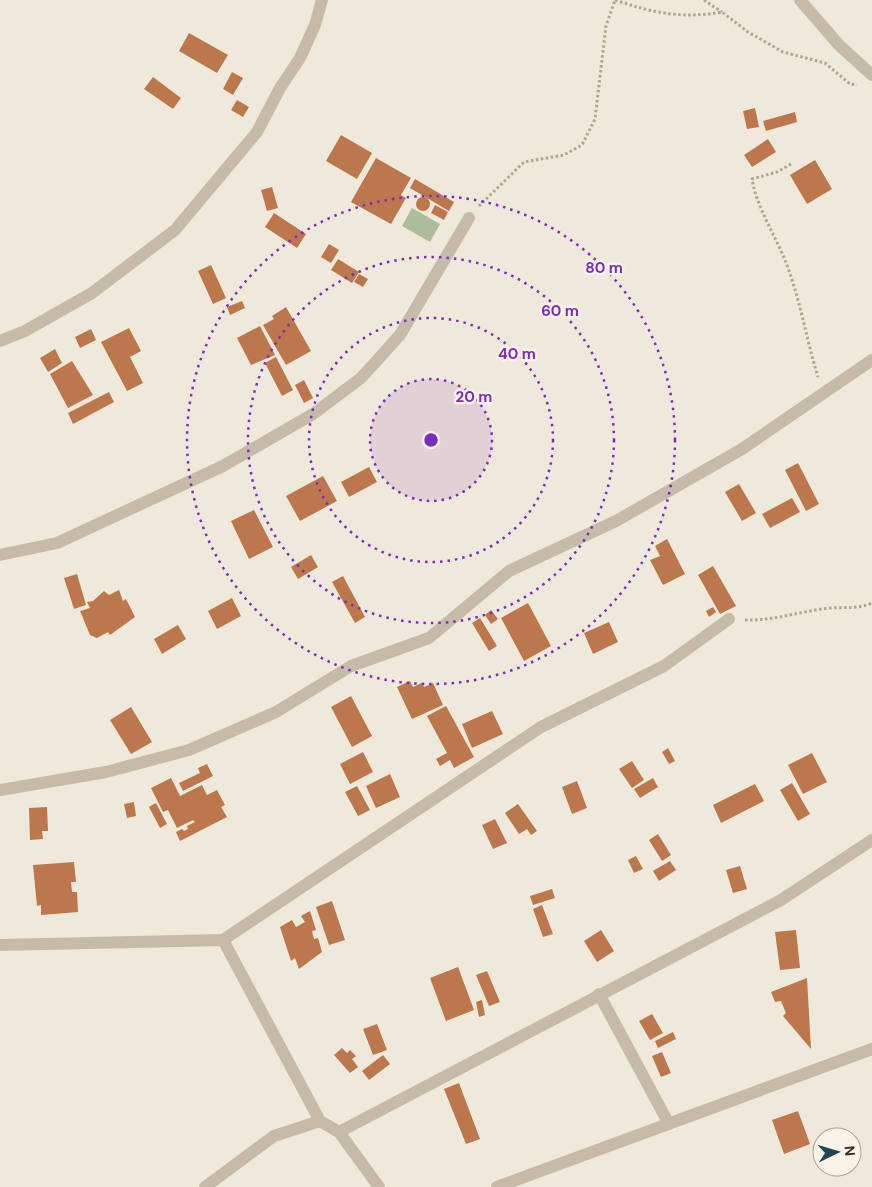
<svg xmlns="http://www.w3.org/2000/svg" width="872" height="1187" viewBox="0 0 872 1187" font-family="'DM Sans',sans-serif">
	<rect width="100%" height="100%" fill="#efe9db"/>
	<path fill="#adbd9c" d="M412,208L440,224L430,242L402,226Z"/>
	<g fill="#bc774c">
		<path d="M189,33L228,55L217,73L179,51Z"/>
		<path d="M232,72L243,78L233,95L223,89Z"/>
		<path d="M153,77L181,98L173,109L144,89Z"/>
		<path d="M237,100L249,107L243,117L231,110Z"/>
		<path d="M755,108L759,127L747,129L743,111Z"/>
		<path d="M795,112L797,122L766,131L763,121Z"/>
		<path d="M341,135L372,153L357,179L326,161Z"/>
		<path d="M768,139L776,152L752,167L744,155Z"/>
		<path d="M376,158L411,178L401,195L406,198L391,224L351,202Z"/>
		<path d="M815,160L832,189L807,204L790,175Z"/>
		<path d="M415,179L454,202L449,211L410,188Z"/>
		<path d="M272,187L278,208L267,211L261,190Z"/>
		<circle cx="423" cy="204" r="7"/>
		<path d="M435,205L448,212L444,220L431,213Z"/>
		<path d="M274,213L306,234L297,248L265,227Z"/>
		<path d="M329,244L339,250L331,263L321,257Z"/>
		<path d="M338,259L359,272L352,283L331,270Z"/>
		<path d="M211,265L226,298L213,304L198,271Z"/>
		<path d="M359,274L368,279L363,287L354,282Z"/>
		<path d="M242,301L245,308L230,315L227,307Z"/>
		<path d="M286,307L311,351L286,365L263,325L274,319L272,316Z"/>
		<path d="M260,326L275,355L251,365L237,338Z"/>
		<path d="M129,328L141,351L130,357L143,383L127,391L101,342Z"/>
		<path d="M91,329L96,340L80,348L75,337Z"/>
		<path d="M55,349L62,363L48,372L40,358Z"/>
		<path d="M276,357L293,390L282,396L265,363Z"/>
		<path d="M72,361L93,395L68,408L50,374Z"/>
		<path d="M304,380L313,398L304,403L295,385Z"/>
		<path d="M109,392L114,402L73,424L68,413Z"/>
		<path d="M798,463L819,504L806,511L785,470Z"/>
		<path d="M369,467L377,482L349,497L341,482Z"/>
		<path d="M323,476L337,501L300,521L286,496Z"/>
		<path d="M739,484L756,513L742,521L725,492Z"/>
		<path d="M792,498L800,512L770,528L762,514Z"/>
		<path d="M254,510L273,547L249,559L231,521Z"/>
		<path d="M667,539L685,574L663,585L650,560L660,556L655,546Z"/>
		<path d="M311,555L318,567L298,579L291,567Z"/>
		<path d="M713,566L736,606L720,614L698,575Z"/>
		<path d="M77,574L86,605L74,609L64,578Z"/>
		<path d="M343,576L365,617L355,623L332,582Z"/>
		<path d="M119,590L123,601L126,599L135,617L110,635L108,632L97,638L90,635L80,611L90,608L87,602L93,601L104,591L109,595Z"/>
		<path d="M232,598L241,616L217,629L208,611Z"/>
		<path d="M528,603L551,646L524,661L501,618Z"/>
		<path d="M713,607L716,612L709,617L706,611Z"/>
		<path d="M491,610L498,619L491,624L485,615Z"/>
		<path d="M480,618L497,646L489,651L472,623Z"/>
		<path d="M609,622L618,642L593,654L584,633Z"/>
		<path d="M178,625L186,639L162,654L154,639Z"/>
		<path d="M410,681L413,687L422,683L424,687L433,683L443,705L412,719L397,687Z"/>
		<path d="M351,696L372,736L352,747L331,707Z"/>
		<path d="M446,706L474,757L454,768L450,760L440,766L436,759L447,753L427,716Z"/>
		<path d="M131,707L152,742L131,754L110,720Z"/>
		<path d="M492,711L503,734L472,748L462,724Z"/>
		<path d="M668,748L675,761L669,764L662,752Z"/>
		<path d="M363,752L373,772L350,784L340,764Z"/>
		<path d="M812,753L827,782L803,794L788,765Z"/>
		<path d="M632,761L644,780L632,788L619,769Z"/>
		<path d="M207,764L213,776L183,791L179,783L200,773L198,768Z"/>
		<path d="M390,774L400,797L376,808L366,786Z"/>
		<path d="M171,778L180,796L202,785L207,795L217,790L225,805L221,807L227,817L180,841L176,832L182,829L184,831L188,829L187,826L195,822L193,820L177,828L168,810L163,812L151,788Z"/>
		<path d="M653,778L658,787L640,798L634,789Z"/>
		<path d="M577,781L587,808L572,814L562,787Z"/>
		<path d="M792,783L810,814L798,821L780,790Z"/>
		<path d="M755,784L764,801L721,823L713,805Z"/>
		<path d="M357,786L370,810L358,816L345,792Z"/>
		<path d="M134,802L136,816L127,818L124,804Z"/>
		<path d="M156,803L167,824L160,828L149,807Z"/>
		<path d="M518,804L537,831L531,835L527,829L519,834L505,813Z"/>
		<path d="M47,807L48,831H42L43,839L30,840L29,808Z"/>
		<path d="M495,819L507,843L493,849L482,825Z"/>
		<path d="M658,834L671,855L662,861L649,840Z"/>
		<path d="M636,856L643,869L634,873L628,860Z"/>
		<path d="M670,861L676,870L659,881L653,871Z"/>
		<path d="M74,862L76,882H71L72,892H77L78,912L41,915V905L37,906L33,865Z"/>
		<path d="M740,866L747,889L733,893L726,870Z"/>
		<path d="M552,889L555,898L533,905L530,896Z"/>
		<path d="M332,901L345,940L329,945L316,907Z"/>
		<path d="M542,905L553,934L543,937L533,909Z"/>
		<path d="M310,911L316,930L312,931L314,939L318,938L322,952L299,969L295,958L291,961L280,927L292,920L296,927L305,922L301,916Z"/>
		<path d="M601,930L614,951L597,962L584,941Z"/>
		<path d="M796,930L800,968L780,970L775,932Z"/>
		<path d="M458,967L474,1010L446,1021L430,978Z"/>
		<path d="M487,971L500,1002L489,1006L476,975Z"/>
		<path d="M807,978L811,1049L783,1016L786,1013L781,1001L775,1002L771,992Z"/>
		<path d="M482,1000L485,1015L479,1017L476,1002Z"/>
		<path d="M652,1014L663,1033L650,1040L639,1021Z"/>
		<path d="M377,1024L387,1050L373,1055L363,1029Z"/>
		<path d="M673,1032L676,1039L658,1048L655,1041Z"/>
		<path d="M342,1048L347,1053L350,1050L356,1056L352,1059L358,1067L350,1073L334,1055Z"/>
		<path d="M662,1052L671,1073L661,1077L652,1056Z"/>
		<path d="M383,1055L390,1064L369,1080L362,1071Z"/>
		<path d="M459,1083L480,1139L466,1144L444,1089Z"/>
		<path d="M798,1111L810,1144L784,1154L772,1120Z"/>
	</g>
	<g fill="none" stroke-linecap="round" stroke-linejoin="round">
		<g stroke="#b2a492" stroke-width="3" stroke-dasharray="2.5 2.5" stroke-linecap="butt">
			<path d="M615,0C653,13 682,19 722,12L748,32L783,52L825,63L850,84L857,85"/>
			<path d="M704,0L722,12"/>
			<path d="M791,164L777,172L752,179C757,208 774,233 785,260C800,298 806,338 818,377"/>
			<path d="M479,206L524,162L564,155L582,145L595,119L606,26L615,0"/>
			<path d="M745,620C774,621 801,611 830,608C845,607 859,609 872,603"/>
		</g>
		<g stroke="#c6baa8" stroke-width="12">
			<path d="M800,0L839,45L872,75"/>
			<path d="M0,341L25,331L92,293L175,230L257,132L280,88L300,58L315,25L322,0"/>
			<path d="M0,555L57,543L223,466L313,414L361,378L400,335L469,218"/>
			<path d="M0,790L106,772L189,750L276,712L351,666L429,638L509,571L616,521L742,449L872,360"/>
			<path d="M223,940L320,1121L339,1132L379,1187"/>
			<path d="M0,945L223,940L541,727L664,666L729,619"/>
			<path d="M599,994L669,1124"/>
			<path d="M339,1132L781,900L872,840"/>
			<path d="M205,1187L274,1136L320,1121"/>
			<path d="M497,1187L872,1049"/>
		</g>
	</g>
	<circle cx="431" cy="440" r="61" fill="#7b2cbf" fill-opacity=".12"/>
	<g fill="none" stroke="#7b2cbf" stroke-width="2.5" stroke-dasharray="2.5 5">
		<circle cx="431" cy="440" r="61"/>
		<circle cx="431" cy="440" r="122"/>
		<circle cx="431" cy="440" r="183"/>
		<circle cx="431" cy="440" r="244"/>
	</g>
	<circle cx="431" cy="440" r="8" fill="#7b2cbf" stroke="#f8f2e7" stroke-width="2.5"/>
	<g font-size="15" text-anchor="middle" font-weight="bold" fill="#7b2cbf" stroke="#f8f2e7" stroke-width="5" stroke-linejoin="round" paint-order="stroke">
		<text x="604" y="273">80 m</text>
		<text x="560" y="316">60 m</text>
		<text x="517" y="359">40 m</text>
		<text x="474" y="402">20 m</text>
	</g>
	<g transform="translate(837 1152) rotate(85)"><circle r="24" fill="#f8f2e7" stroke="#aaa39b"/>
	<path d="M0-4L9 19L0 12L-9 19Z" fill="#214852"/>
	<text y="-8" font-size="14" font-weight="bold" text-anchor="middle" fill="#342d28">N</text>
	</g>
</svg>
